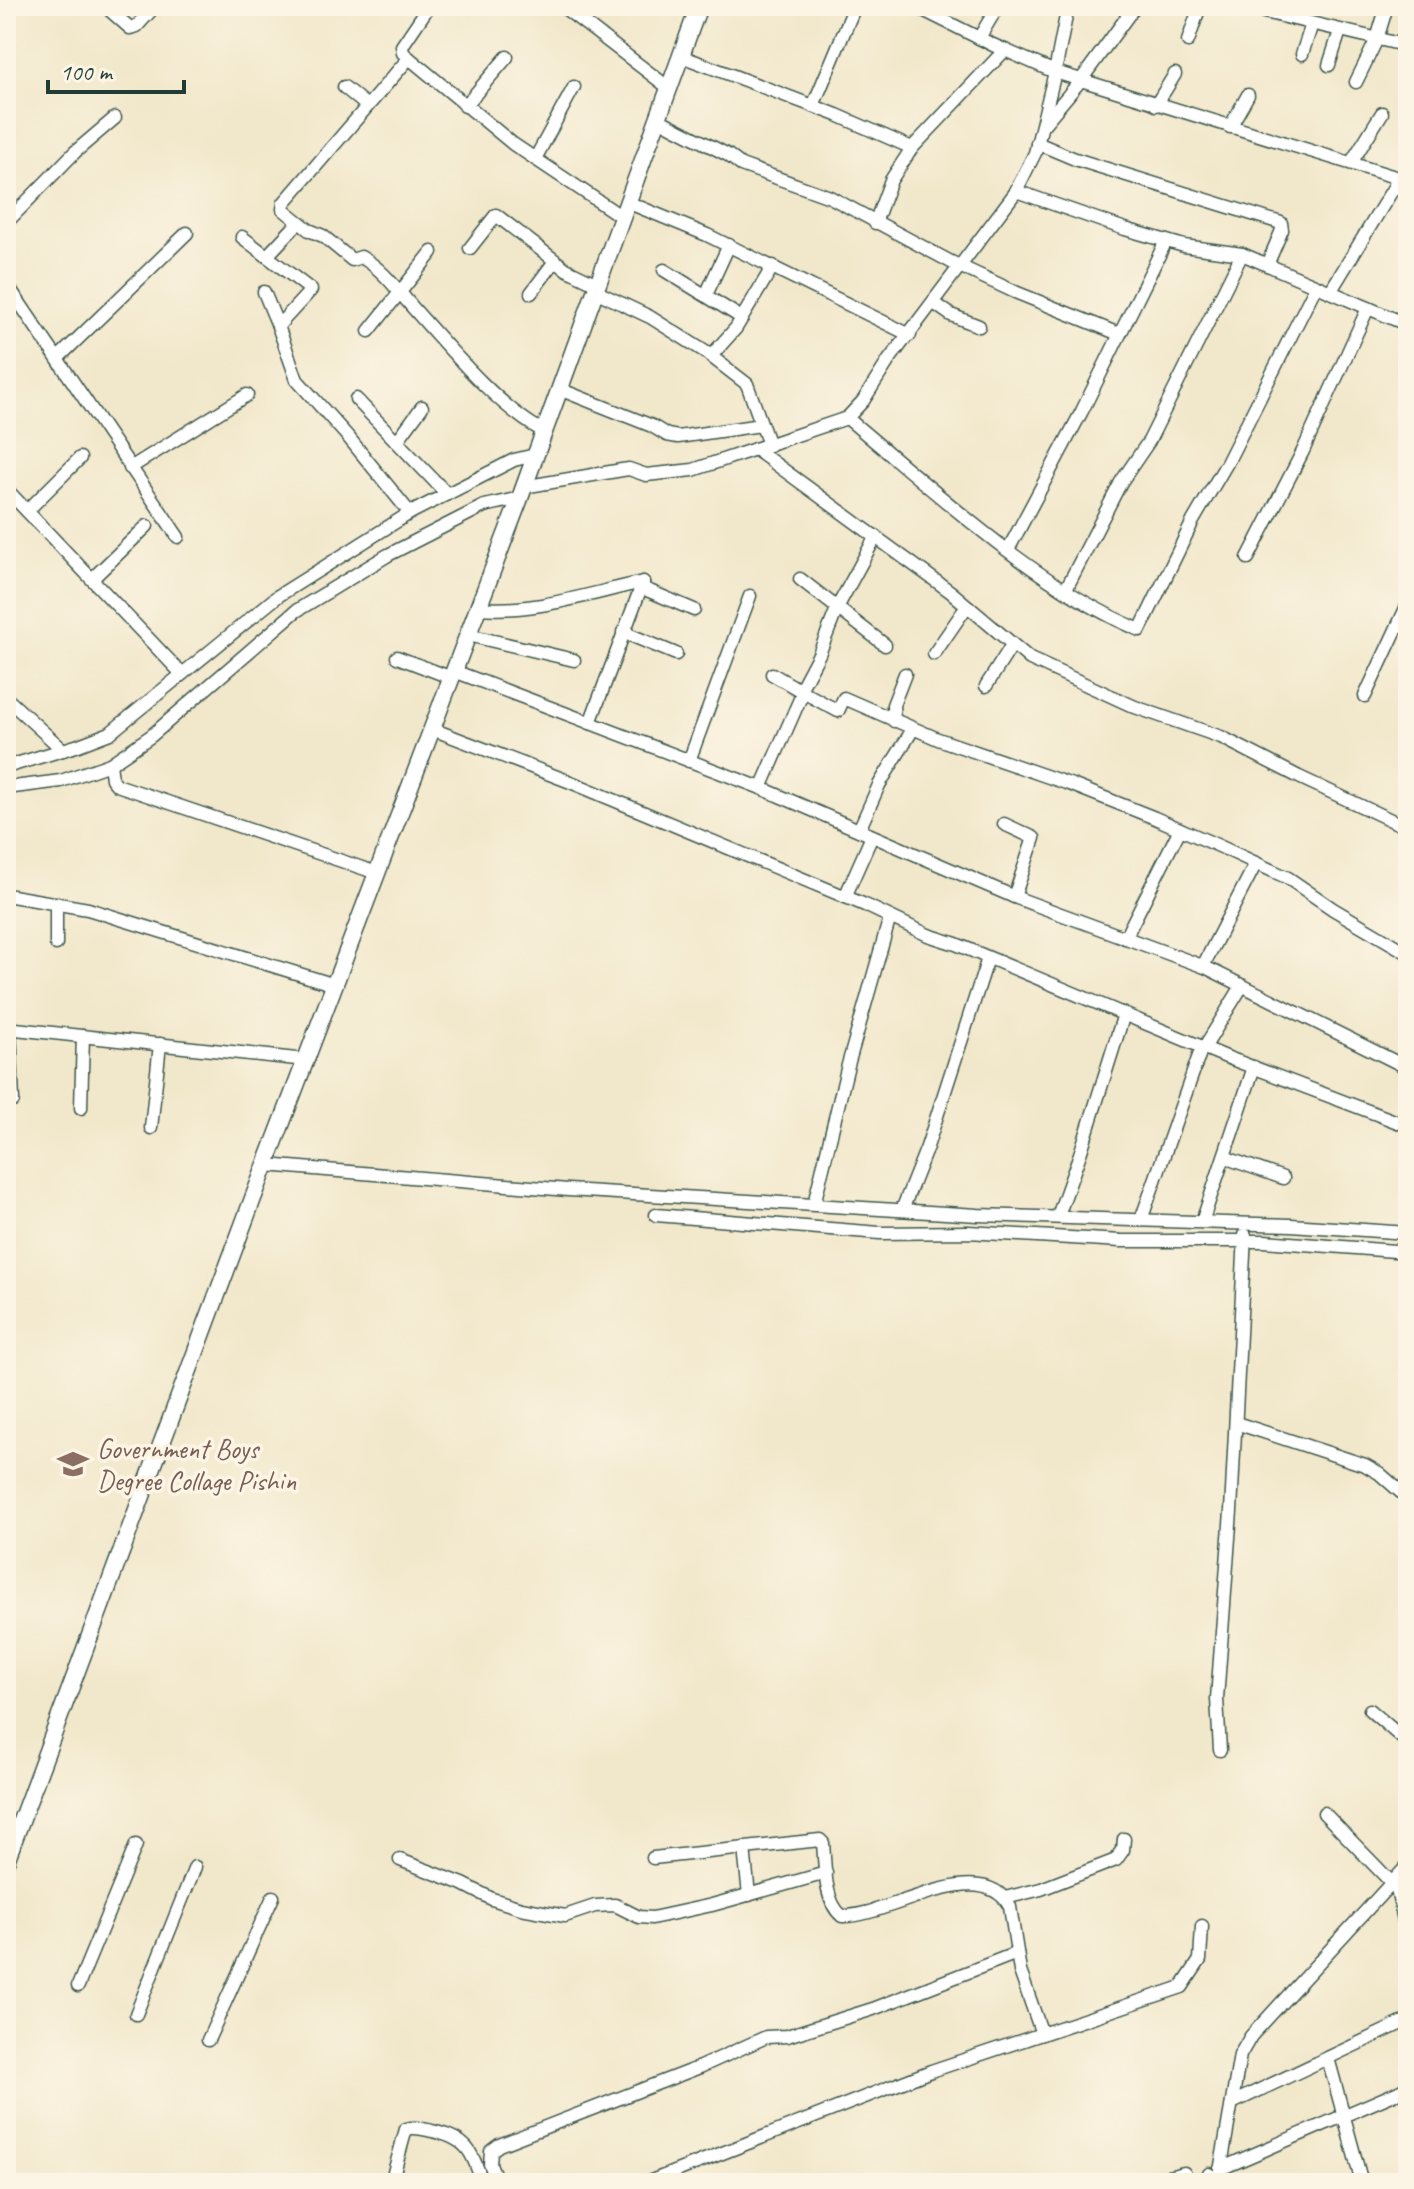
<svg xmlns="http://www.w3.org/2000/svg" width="1414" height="2189" viewBox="0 0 1414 2189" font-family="Caveat,sans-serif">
	<rect width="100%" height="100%" fill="#fcf5e5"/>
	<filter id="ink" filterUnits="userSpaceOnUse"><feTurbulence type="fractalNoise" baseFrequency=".0125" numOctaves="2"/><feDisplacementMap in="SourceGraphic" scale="16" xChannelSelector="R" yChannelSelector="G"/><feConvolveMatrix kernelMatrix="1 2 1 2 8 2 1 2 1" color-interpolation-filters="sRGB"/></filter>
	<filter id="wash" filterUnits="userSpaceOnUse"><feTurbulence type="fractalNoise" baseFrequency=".006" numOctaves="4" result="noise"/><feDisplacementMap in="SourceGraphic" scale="32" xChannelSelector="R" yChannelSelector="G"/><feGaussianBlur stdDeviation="1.8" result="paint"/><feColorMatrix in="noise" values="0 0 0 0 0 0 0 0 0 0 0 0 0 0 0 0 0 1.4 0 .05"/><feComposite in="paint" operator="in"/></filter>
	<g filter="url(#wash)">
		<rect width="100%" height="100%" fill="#f1e7ca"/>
	</g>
	<g filter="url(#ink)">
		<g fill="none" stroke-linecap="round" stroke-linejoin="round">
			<defs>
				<g id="minor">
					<path d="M105,6L130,28L137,26L155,6"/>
					<path d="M429,6L402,46L403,53L513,144L622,217"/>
					<path d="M562,6L669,88"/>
					<path d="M915,6L993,45L1055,72L1068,6"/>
					<path d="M1239,6L1408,46"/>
					<path d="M6,8L9,6"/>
					<path d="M979,38L998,6"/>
					<path d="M1188,41L1200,6"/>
					<path d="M1302,54L1312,24"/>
					<path d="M681,56L837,115L912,148L891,180L875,223"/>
					<path d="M409,58L284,203L283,209L309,230L323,236L352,260L361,257C383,269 398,291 414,309C448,347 499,408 543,431"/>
					<path d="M1329,65L1340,31"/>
					<path d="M1356,82L1377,39L1387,6"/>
					<path d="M344,87L367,106"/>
					<path d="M1156,105L1175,74"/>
					<path d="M465,106L507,57"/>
					<path d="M813,106L855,6"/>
					<path d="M658,119L728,155L741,165L830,197L951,262L1015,292L1119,334"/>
					<path d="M1044,124L1081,80L1135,6"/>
					<path d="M1230,127L1248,95"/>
					<path d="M1037,143L1075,159L1281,223L1282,230L1267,265"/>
					<path d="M912,148L1005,50"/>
					<path d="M535,159L574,87"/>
					<path d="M1351,163L1382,113"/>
					<path d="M1016,191L1125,229L1184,246L1242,254L1408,325"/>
					<path d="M627,202L707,235L910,335"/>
					<path d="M6,223L75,152L115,118"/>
					<path d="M242,237L311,290L278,326L297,380L349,438L410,513"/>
					<path d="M470,248L496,215L566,269L597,284"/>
					<path d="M267,256L299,222"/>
					<path d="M664,270L742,318"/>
					<path d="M6,283L178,537"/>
					<path d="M595,291L650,317L704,351L747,384L769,445"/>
					<path d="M264,292L278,326"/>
					<path d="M1330,292L1399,179"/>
					<path d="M531,293L555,261"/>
					<path d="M706,295L729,245"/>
					<path d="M934,303L951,315L979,326"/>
					<path d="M369,331L432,252"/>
					<path d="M711,356L736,328L773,266"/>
					<path d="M58,358L187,233"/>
					<path d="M559,389L652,426L667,435L678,437L761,425"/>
					<path d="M356,399L447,494"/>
					<path d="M847,418C935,491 1035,586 1140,630L1193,521L1227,463L1316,286"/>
					<path d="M397,441L422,407"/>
					<path d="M755,449L951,592L1030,659L1135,707L1221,737L1299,777L1408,828"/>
					<path d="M130,468L247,395"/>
					<path d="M523,487L622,470L629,469L646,475L693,470L847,418L863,401L889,360L1015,193L1035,153L1055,72L1408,181"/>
					<path d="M6,489L182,674"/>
					<path d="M27,511L80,458"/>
					<path d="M1008,550L1082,411L1166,241"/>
					<path d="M1248,558L1303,451L1368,308"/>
					<path d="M93,578L147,526"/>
					<path d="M800,579L885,645"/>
					<path d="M640,587L694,610"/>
					<path d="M1066,589L1121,482L1149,441L1242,254"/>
					<path d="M478,608C534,613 588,594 643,582"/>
					<path d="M623,632L676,654"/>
					<path d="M468,635L574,660"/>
					<path d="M934,654L967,606"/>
					<path d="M397,657L452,678"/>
					<path d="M454,671L761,788L1017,898L1205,967L1408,1068"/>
					<path d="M772,674L803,692"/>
					<path d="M986,686L1012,645"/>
					<path d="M800,690L819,654L838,606L876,536"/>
					<path d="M1365,696L1408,604"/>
					<path d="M6,698L63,750"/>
					<path d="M894,721L893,705L905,674"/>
					<path d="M590,723L643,582"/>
					<path d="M432,729L573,783L865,905L928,935L956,944L1226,1057L1408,1126"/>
					<path d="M689,761L750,596"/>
					<path d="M110,764L112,779L117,785L377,873"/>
					<path d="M6,767L76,746L110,733L278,596L410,513L514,460L535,455"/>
					<path d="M6,788L61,781L110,764L151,736L296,611L388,555L484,506L520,498"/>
					<path d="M761,788L803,692L838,711L844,698L938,739L1072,785L1155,818L1219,846L1288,878L1333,909L1408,953"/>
					<path d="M1004,824L1034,838L1014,897"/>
					<path d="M859,830L879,785L913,729"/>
					<path d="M6,895L88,909L335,985"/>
					<path d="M845,897L872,836"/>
					<path d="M56,903V944"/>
					<path d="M1125,938L1180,829"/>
					<path d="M1203,966L1256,863"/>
					<path d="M6,1028L306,1060"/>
					<path d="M10,1028L13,1101"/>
					<path d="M1204,1048L1242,986"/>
					<path d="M81,1108L83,1036"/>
					<path d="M151,1128L160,1044"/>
					<path d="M1224,1157L1283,1178"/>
					<path d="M266,1165L568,1190L978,1215L1291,1225L1408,1233"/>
					<path d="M814,1204L848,1065L890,917"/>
					<path d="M902,1210L927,1147L988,958"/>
					<path d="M656,1215L880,1233L968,1232L1121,1241H1264L1408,1252"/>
					<path d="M1058,1216L1081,1151L1124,1014"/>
					<path d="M1141,1220L1202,1047"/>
					<path d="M1202,1222L1254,1067"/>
					<path d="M1236,1423L1365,1465L1379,1473L1403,1494"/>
					<path d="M1370,1710L1408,1743"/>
					<path d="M1220,1750L1217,1699L1231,1511L1245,1235"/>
					<path d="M1324,1813L1392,1883"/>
					<path d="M744,1848L749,1895"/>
					<path d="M653,1858L820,1840L823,1843C825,1865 824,1902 842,1916C884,1919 982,1852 1010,1907L1020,1971L1042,2034"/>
					<path d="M400,1860L463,1884L492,1899L521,1908L565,1916L595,1906L615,1905L639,1917L652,1918L712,1905L826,1873"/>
					<path d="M1395,1880L1408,1938"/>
					<path d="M1005,1898L1041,1889L1116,1860L1123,1850L1124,1839"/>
					<path d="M78,1986L136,1845"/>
					<path d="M136,2014L195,1867"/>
					<path d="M208,2040L273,1897"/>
					<path d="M1328,2058L1362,2183"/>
					<path d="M1232,2103L1408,2020"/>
					<path d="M1220,2169L1408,2088"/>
					<path d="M391,2183L406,2129C415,2126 423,2129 432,2131C466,2138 473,2151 482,2183"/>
					<path d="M498,2183L490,2164L491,2151L499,2145L700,2067L766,2037L787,2036L873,2009L1017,1953"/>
					<path d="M646,2183L931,2071L1182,1987L1200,1960L1202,1926"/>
					<path d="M1144,2183L1184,2173L1191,2183"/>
					<path d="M1207,2183L1209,2174"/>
					<path d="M1218,2183L1240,2055L1251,2036L1408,1865"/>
				</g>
				<path id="major" d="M6,1861L252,1201L520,498L699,6"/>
			</defs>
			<use href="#minor" stroke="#3e564a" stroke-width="15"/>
			<use href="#major" stroke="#3e564a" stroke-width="19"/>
			<use href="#minor" stroke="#fff" stroke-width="12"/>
			<use href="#major" stroke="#fff" stroke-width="16"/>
		</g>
	</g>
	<defs>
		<symbol id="university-bare" viewBox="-9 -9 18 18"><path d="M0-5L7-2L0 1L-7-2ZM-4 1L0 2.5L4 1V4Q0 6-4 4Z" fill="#8d6e63" stroke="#fcf5e5" stroke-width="2.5" paint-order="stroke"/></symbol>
	</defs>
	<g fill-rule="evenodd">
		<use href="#university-bare" x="51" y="1442" width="44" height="44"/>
	</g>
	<g text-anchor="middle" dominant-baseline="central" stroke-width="7" stroke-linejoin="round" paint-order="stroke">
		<g font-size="28" fill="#785e54" stroke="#fcf5e5" text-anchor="start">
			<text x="97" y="1448">Government Boys<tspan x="97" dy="32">Degree Collage Pishin</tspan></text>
		</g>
	</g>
	<rect width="1414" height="2189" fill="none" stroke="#fcf5e5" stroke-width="32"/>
	<path d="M48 80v12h136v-12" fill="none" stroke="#1f3d34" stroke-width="4"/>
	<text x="60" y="80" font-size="24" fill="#1f3d34" stroke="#fcf5e5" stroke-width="6" paint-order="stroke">100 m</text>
</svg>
